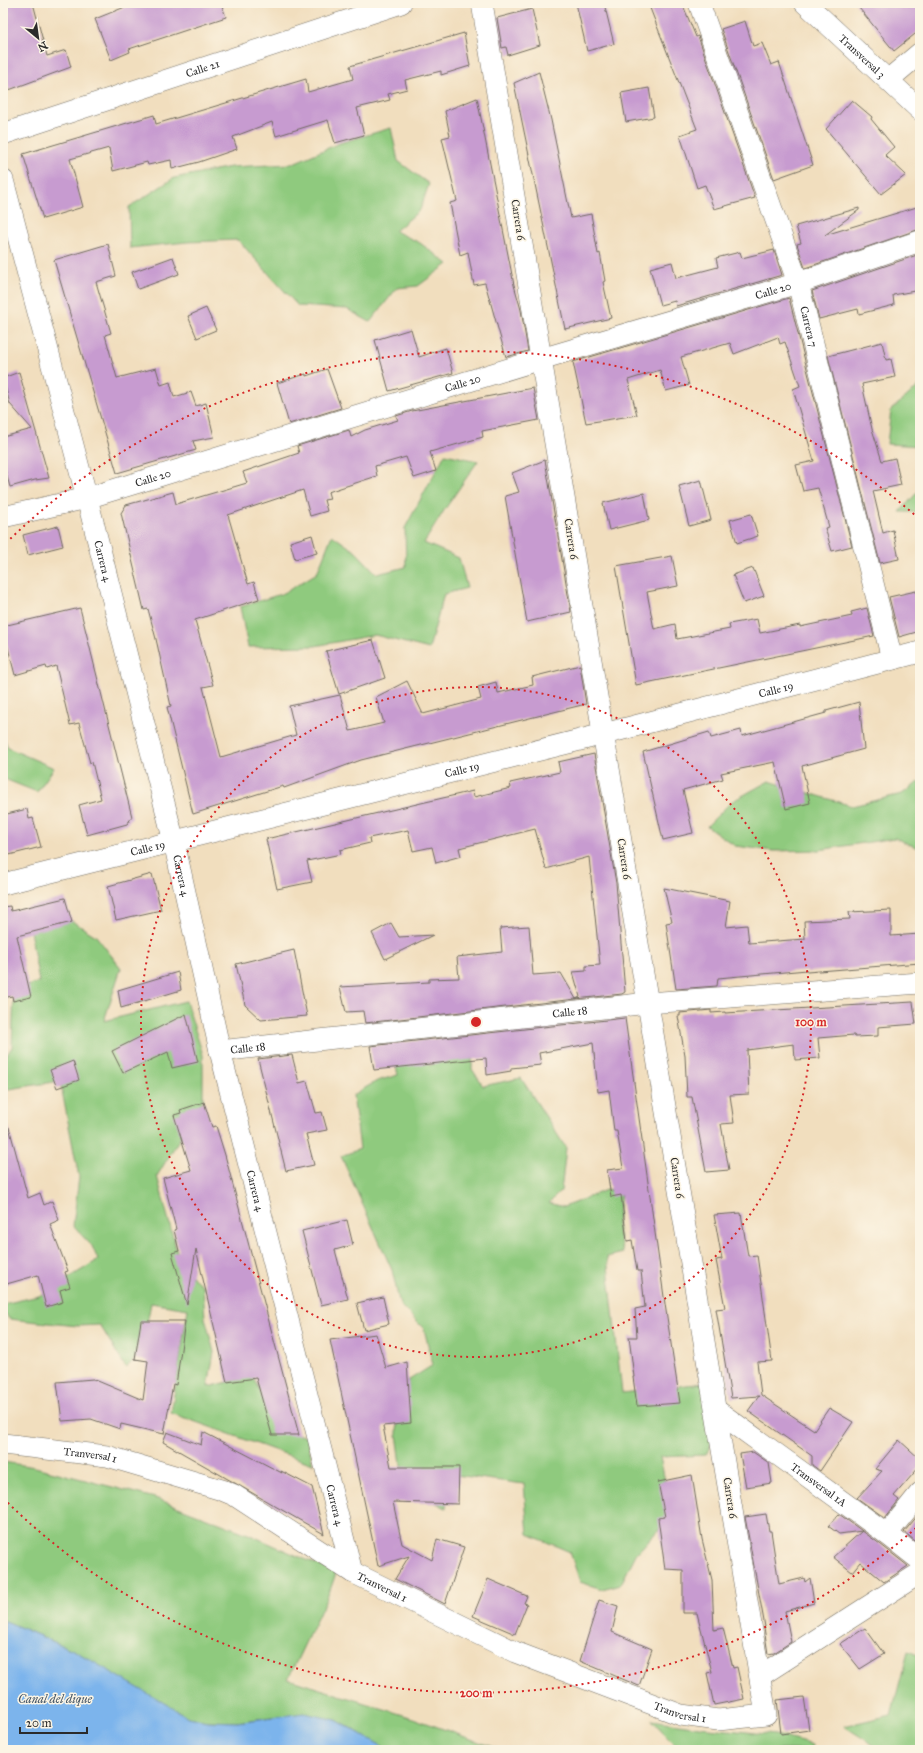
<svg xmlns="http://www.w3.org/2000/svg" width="923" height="1753" viewBox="0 0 923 1753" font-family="'IM FELL Great Primer',serif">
	<rect width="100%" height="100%" fill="#fcf5e5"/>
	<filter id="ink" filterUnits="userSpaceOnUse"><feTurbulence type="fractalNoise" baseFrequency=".025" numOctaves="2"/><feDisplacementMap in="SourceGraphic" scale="8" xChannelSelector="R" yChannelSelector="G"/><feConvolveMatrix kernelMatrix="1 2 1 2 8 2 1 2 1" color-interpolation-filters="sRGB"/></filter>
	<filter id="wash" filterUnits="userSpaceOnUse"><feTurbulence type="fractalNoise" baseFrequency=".012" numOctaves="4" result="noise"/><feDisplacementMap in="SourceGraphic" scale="16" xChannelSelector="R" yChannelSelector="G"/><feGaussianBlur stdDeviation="0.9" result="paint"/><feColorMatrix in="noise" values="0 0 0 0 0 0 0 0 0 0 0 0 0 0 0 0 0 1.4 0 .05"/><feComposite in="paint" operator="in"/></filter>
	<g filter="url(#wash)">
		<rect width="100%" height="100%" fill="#f1debe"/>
		<g fill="#8fca7e" stroke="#5d7a54">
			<path d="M391,128L398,161L429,184L420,210L395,231L420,243L448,264L418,286L397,288L370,322L347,309L298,306L238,240L187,242L130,248L129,207L174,178L231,167L291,164L340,143Z"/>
			<path d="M920,385V446L887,444L891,410Z"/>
			<path d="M445,454L478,461L445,509L424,543L459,558L467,588L444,594L429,649L375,635L315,646L248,647L240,607L284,593L317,573L332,535L356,552L377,574L406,567L405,528Z"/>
			<path d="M920,489V512H900Z"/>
			<path d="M3,735L8,748L54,768L37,792L7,780L3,776Z"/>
			<path d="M769,781L852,806L902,794L920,781V849L895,838L819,850L774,851L735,846L707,826L731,802Z"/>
			<path d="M62,915L96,936L121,968L104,1021L186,1001L203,1055V1100L157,1176L181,1267L203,1286L205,1318L214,1352L208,1387L253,1376L265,1404L271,1427L307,1437L313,1464L171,1413L188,1309L151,1303L141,1353L126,1368L100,1325L78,1326L9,1319L3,1309V1304L39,1296L98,1260L92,1246L73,1226L79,1177L60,1081L3,1090V1061L12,1047L14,991L39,982L29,925Z"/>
			<path d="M473,1039L472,1069L483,1086L521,1078L566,1148L561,1191L549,1203L564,1207L606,1190L621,1191L617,1225L623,1253L607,1257L622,1393L703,1383L715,1435L706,1455L660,1457L672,1515L636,1554L621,1584L602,1589L580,1582L570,1552L528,1534L524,1484L448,1474L446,1508L417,1493L401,1464L397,1434L399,1396L409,1380L433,1365L424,1329L400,1305L392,1270L341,1156L360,1149L353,1095L377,1081L398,1075L393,1054L418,1053L430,1066Z"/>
			<path d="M3,1462L35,1467L155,1498L248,1534L336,1573L329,1593L288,1679L413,1718L501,1750H389L336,1720L279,1716L237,1722L207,1721L187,1717L75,1651L3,1620Z"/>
			<path d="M908,1651L920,1656V1750H881L844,1726L891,1715Z"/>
			<path d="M652,1720L699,1727L775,1735L813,1745L812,1750H680Z"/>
		</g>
		<path fill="#7cb4ec" stroke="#54708c" d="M3,1620L75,1651L188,1717L207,1721L237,1722L304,1713L336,1720L389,1750H3Z"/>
		<g id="blocks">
			<g fill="#c79bd0">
				<path d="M3,3H33L47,56L66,50L71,67L9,90L3,64Z"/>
				<path d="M135,3H221L226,17L129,49L130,52L111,60L95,19Z"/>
				<path d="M576,3H604L614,44L587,51Z"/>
				<path d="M648,3H682L696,37L698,36L755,198L714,209L705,185L697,188L680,135L697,129Z"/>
				<path d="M855,3H920V30L894,51Z"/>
				<path d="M532,9L540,45L508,55L506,47L502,48L497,18Z"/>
				<path d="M745,21L753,46L762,43L771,65L779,62L813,165L774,179L721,29Z"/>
				<path d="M464,33L470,66L441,75V71L405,80L407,89L388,94L390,100L357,108L364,135L335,143L328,120L276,136L272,122L233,137L237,149L199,162L172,169L171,160L148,165L147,162L113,171L109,148L70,159L83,207L43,219L23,154L154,115L156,124L306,79L308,92L353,79L350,66Z"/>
				<path d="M539,72L551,120L571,218L591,214L598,254L600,253L605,281L603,282L611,318L565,329L514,83Z"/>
				<path d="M649,88L654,117L626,122L621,93Z"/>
				<path d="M477,98L514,285L521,310L528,351L506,357L485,283L474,285L468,252L460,255L450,203L457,201L442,138L450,136L445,111Z"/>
				<path d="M852,100L872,117L871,119L894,147L885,155L906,175L881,194L826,129Z"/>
				<path d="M920,206V229L805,268L797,244L801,243L796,226L859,208V210L825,235Z"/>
				<path d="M108,244L116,276L96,282L111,333L105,335L117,378L156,368L161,385L170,382L174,397L191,392L196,406L206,403L214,437L193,441L196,450L117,473L54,260Z"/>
				<path d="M774,250L782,275L676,306L675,301L660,305L650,268L672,262L676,278L718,267L716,258L740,252L742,258Z"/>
				<path d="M920,254V290L893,295L894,305L859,314L858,309L819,319L812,291Z"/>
				<path d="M173,257L179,274L138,289L132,272Z"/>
				<path d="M789,298L852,546L832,551L825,528L829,527L818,488L803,491L796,465L814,461L793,389L800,386L785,342L780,344L778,337L734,354L730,343L681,357L689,385L666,391L660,370L628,380L637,415L586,423L573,362Z"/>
				<path d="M206,308L216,330L197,338L188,316Z"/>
				<path d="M411,329L419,357L446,348L453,373L389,391L375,340Z"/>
				<path d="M882,342L886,360L891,359L895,377L862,384L872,429L882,461L895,458L901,485L873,491L883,533L893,530L899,559L880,563L828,356Z"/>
				<path d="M327,369L341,408L289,424L277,383L306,374V376Z"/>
				<path d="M19,372L49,478L35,480L10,487L3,462V437L32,429L10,404L3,378Z"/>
				<path d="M533,388L539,420L482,431L483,437L430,452L436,471L414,478L406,457L375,466L377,476L328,492L330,499L324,500L327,511L310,516L303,490L228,515L248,584L254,582L259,599L195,620L213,685L203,687L221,757L296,735L289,706L340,695L350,731L384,723L376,697L407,681L423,714L481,699L478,687L496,682L498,693L533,685L532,677L580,665L586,704L361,760L284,788L283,786L193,814L167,707L171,706L156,639L148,609L144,610L121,513L126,505L173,492L176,504L247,483L243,472L299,453L297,446L349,430L351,437L365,430L398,420L396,416L412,411Z"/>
				<path d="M545,460L571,612L527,622L505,496L519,492L512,473Z"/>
				<path d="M701,480L711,520L689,526L679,486Z"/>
				<path d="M644,493L649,520L609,530L603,503Z"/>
				<path d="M751,514L758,536L737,543L730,520Z"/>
				<path d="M58,526L63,546L28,555L23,535Z"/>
				<path d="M312,535L317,553L295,559L290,542Z"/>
				<path d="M672,556L678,586L647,592L654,629L675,624L677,639L730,629L729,624L757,619L760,633L800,625V627L852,616L851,612L867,608L874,636L636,685L616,566Z"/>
				<path d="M753,568L764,596L744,603L733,575Z"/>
				<path d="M916,591L920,614V631L899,637L889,597Z"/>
				<path d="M80,608L132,817L127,824L87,835L79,805L101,799L92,762L90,763L79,723L70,725L56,666L47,669L46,666L15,675L7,644L3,645V626Z"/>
				<path d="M373,640L385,678L339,694L326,651Z"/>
				<path d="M859,702L864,749L802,766L810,803L786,809L775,762L721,773L723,779L683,790L693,833L663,840L643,752L709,732L711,738L741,730L742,736L826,713V711Z"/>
				<path d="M594,754L616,883L625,992L622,994L576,999L580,997L573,972L586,971V966L600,965L589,857L546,869L535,829L459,848L461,856L436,863L432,847L413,851L408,830L369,838L370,843L340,850L341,854L307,861L312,882L277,889L266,839L473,791L474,797L511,788L510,783L560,772L558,762Z"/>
				<path d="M27,809L29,819L33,818L41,847L9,855L3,834V815Z"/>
				<path d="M152,874L161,910L116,920L108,886Z"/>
				<path d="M664,888L730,901L726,927L747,925L749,943L805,939L804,921L850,919L849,912L891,910V936L920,934V963L807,972V970L718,978L717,986L676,989L666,923L672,922Z"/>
				<path d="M65,898L72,922L17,936L31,997L13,1001L12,996L3,998V907L10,906L11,911Z"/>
				<path d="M391,923L399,937L433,935L385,959L372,933Z"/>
				<path d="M529,926L533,975L561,973L576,999L365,1023L363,1011L346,1012L340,987L429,982V979L459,978L457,957L502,952L500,928Z"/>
				<path d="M294,950L307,1016L261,1020L245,1005L236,964Z"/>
				<path d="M178,972L181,990L121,1008L118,990Z"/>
				<path d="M913,1002L916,1024L878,1027V1036L855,1037L854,1035L818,1038L820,1058L795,1060L794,1044L747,1050L749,1094L730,1095L734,1123L721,1124L729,1170L706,1172L692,1097H687L685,1056L678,1016H680V1013L711,1010V1013L725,1012V1013Z"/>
				<path d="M186,1014L198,1062L172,1068L168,1052L123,1073L112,1051Z"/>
				<path d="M625,1018L665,1304L680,1403L637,1406L633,1377H634L629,1337H637L635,1309L645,1307L641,1271H637L632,1240L627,1241L621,1195L611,1197L607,1170L623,1168L617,1131H614L609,1090L598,1092L593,1043L539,1053L541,1065L511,1068V1071L487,1075L486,1058L374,1070L370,1046Z"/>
				<path d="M292,1055L299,1083L307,1081L316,1113L322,1112L327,1130L306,1134L314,1165L286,1171L258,1059Z"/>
				<path d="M73,1061L79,1080L57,1088L50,1070Z"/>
				<path d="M204,1102L212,1127L216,1126L225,1155L299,1435H272L256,1378L227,1382L196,1249L187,1305L172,1253L179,1251L174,1230L176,1229L163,1178L191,1170L174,1115L181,1113L180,1110Z"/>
				<path d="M9,1127L28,1198L40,1193L44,1205L52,1201L59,1220L50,1224L68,1271L65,1272L70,1287L60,1290L63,1302L46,1307L38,1275L3,1285V1128Z"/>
				<path d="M741,1213L748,1256L757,1255L772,1361L757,1362L761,1395L814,1430L829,1408L853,1422L820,1471L812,1465V1456L748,1411L759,1396L731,1398L716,1309L725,1308L716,1260L722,1259L714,1215Z"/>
				<path d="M347,1220L353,1245L335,1250L348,1299L321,1305L302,1231Z"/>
				<path d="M383,1297L389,1324L364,1330L357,1303Z"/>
				<path d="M141,1321H185L176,1385L173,1384L164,1434L121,1424L120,1429L91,1419L62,1421L57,1382L93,1379L143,1400L148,1361L135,1359Z"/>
				<path d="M376,1334L386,1368L407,1362L411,1423L383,1426L391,1467H459L458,1504L393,1502L402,1544L432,1560L437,1539L464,1547L445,1604L395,1579L409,1556L378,1566L330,1340Z"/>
				<path d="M167,1432L201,1445L203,1432L282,1473L281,1471L312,1487L324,1534L163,1442Z"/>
				<path d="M899,1440L920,1459V1466L894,1496L899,1500L885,1518L857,1498L882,1471L875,1469Z"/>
				<path d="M753,1452L769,1463L772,1483L746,1487L740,1454Z"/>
				<path d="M692,1475L702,1539L712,1580L714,1630L723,1628L733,1668L737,1667L744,1699L714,1705L707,1673L712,1672L697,1613H683V1570L665,1569L658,1518L665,1517L658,1482Z"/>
				<path d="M766,1514L769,1531H771L779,1584L804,1578L805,1582L810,1578L814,1603L785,1611L791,1642L774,1653L768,1654L764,1627H765L745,1517Z"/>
				<path d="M839,1514L880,1544L908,1566L884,1582L860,1562L852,1572L833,1557L862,1531L839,1534L828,1526Z"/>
				<path d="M919,1514L920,1515V1545L904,1532Z"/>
				<path d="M488,1579L527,1596L524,1603L527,1604L515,1634L473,1616Z"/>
				<path d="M599,1600L618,1606L612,1632L652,1649L639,1686L580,1661Z"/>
				<path d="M865,1628L884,1654L860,1669L840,1644Z"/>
				<path d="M804,1697L809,1730L781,1734L777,1700Z"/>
			</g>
		</g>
	</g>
	<g filter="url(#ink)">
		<use href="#blocks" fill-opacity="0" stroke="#706a5e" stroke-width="1"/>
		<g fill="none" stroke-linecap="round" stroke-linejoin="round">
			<defs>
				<g id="street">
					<path id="s1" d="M699,3L798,283L892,659"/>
					<path id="s2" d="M805,3L920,110"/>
					<path d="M888,80L920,53"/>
					<path id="s3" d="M3,134L401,3"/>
					<path id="s4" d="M3,180L87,498L174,842L220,1051L352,1572"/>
					<path id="s5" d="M3,517L87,498L541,359L798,283L920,241"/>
					<path id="s6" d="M3,884L604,734L920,652"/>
					<path id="s7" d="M220,1051L648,1003L920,983"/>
					<path id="s8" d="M716,1410L887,1534L920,1560"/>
					<path id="s9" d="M3,1444L107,1456L222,1490L234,1495L352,1572L515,1652L681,1715L718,1720L766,1715L482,3"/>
					<path d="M887,1534L920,1493"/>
					<path d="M760,1676L920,1573"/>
				</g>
			</defs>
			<use href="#street" stroke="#706a5e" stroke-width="22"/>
			<use href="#street" stroke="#fff" stroke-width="21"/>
		</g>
	</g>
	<g fill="none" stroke="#d62828" stroke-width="2" stroke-dasharray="2 4">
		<circle cx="476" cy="1022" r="335"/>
		<path d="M916 1528A671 671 0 0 1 6 1501M6 543A671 671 0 0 1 916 516"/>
	</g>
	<g text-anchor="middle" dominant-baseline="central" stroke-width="3" stroke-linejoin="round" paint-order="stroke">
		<g font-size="11" fill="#2b2b2b" stroke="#fcf5e5">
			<text stroke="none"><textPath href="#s2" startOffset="78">Transversal 3</textPath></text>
			<text stroke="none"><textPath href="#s3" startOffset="210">Calle 21</textPath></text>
			<text transform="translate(518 220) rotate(81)">Carrera 6</text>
			<text stroke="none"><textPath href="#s5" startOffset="803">Calle 20</textPath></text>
			<text stroke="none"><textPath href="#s1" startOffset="342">Carrera 7</textPath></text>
			<text stroke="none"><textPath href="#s5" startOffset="479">Calle 20</textPath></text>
			<text stroke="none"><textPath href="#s5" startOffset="155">Calle 20</textPath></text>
			<text transform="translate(571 539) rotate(81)">Carrera 6</text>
			<text stroke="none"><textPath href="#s4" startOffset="394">Carrera 4</textPath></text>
			<text stroke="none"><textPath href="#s6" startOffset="797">Calle 19</textPath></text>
			<text stroke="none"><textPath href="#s6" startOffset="473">Calle 19</textPath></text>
			<text stroke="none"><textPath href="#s6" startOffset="149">Calle 19</textPath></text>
			<text transform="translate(624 859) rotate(81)">Carrera 6</text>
			<text stroke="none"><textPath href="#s4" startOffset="718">Carrera 4</textPath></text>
			<text stroke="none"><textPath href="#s7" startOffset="352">Calle 18</textPath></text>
			<text stroke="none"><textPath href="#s7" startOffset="28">Calle 18</textPath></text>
			<text transform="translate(677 1178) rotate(81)">Carrera 6</text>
			<text stroke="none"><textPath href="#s4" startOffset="1042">Carrera 4</textPath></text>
			<text stroke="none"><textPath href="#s9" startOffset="88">Tranversal 1</textPath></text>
			<text stroke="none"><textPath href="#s8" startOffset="127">Transversal 1A</textPath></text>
			<text transform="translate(730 1498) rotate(81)">Carrera 6</text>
			<text stroke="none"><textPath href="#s4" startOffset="1366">Carrera 4</textPath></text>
			<text stroke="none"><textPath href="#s9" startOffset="412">Tranversal 1</textPath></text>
			<text stroke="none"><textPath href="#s9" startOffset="736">Tranversal 1</textPath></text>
		</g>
		<g font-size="12" font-style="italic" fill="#435465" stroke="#fcf5e5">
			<text x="55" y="1699">Canal del dique</text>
		</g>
	</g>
	<circle cx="476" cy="1022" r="6" fill="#d62828" stroke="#fcf5e5" stroke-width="2"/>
	<g font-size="12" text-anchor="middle" font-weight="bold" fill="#d62828" stroke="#fcf5e5" stroke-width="3" stroke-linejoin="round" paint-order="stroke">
		<text x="811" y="1026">100 m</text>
		<text x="476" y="1697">200 m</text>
	</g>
	<rect width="923" height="1753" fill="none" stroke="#fcf5e5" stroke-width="16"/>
	<g transform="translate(38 38) rotate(151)" stroke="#fcf5e5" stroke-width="3" paint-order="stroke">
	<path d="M0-3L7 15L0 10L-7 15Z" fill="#2b2b2b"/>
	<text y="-6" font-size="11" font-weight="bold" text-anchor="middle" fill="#2b2b2b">N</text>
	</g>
	<path d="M20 1727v6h67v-6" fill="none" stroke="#2b2b2b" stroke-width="2"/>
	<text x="26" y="1727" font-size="12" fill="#2b2b2b" stroke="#fcf5e5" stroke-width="3" paint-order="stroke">20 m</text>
</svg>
